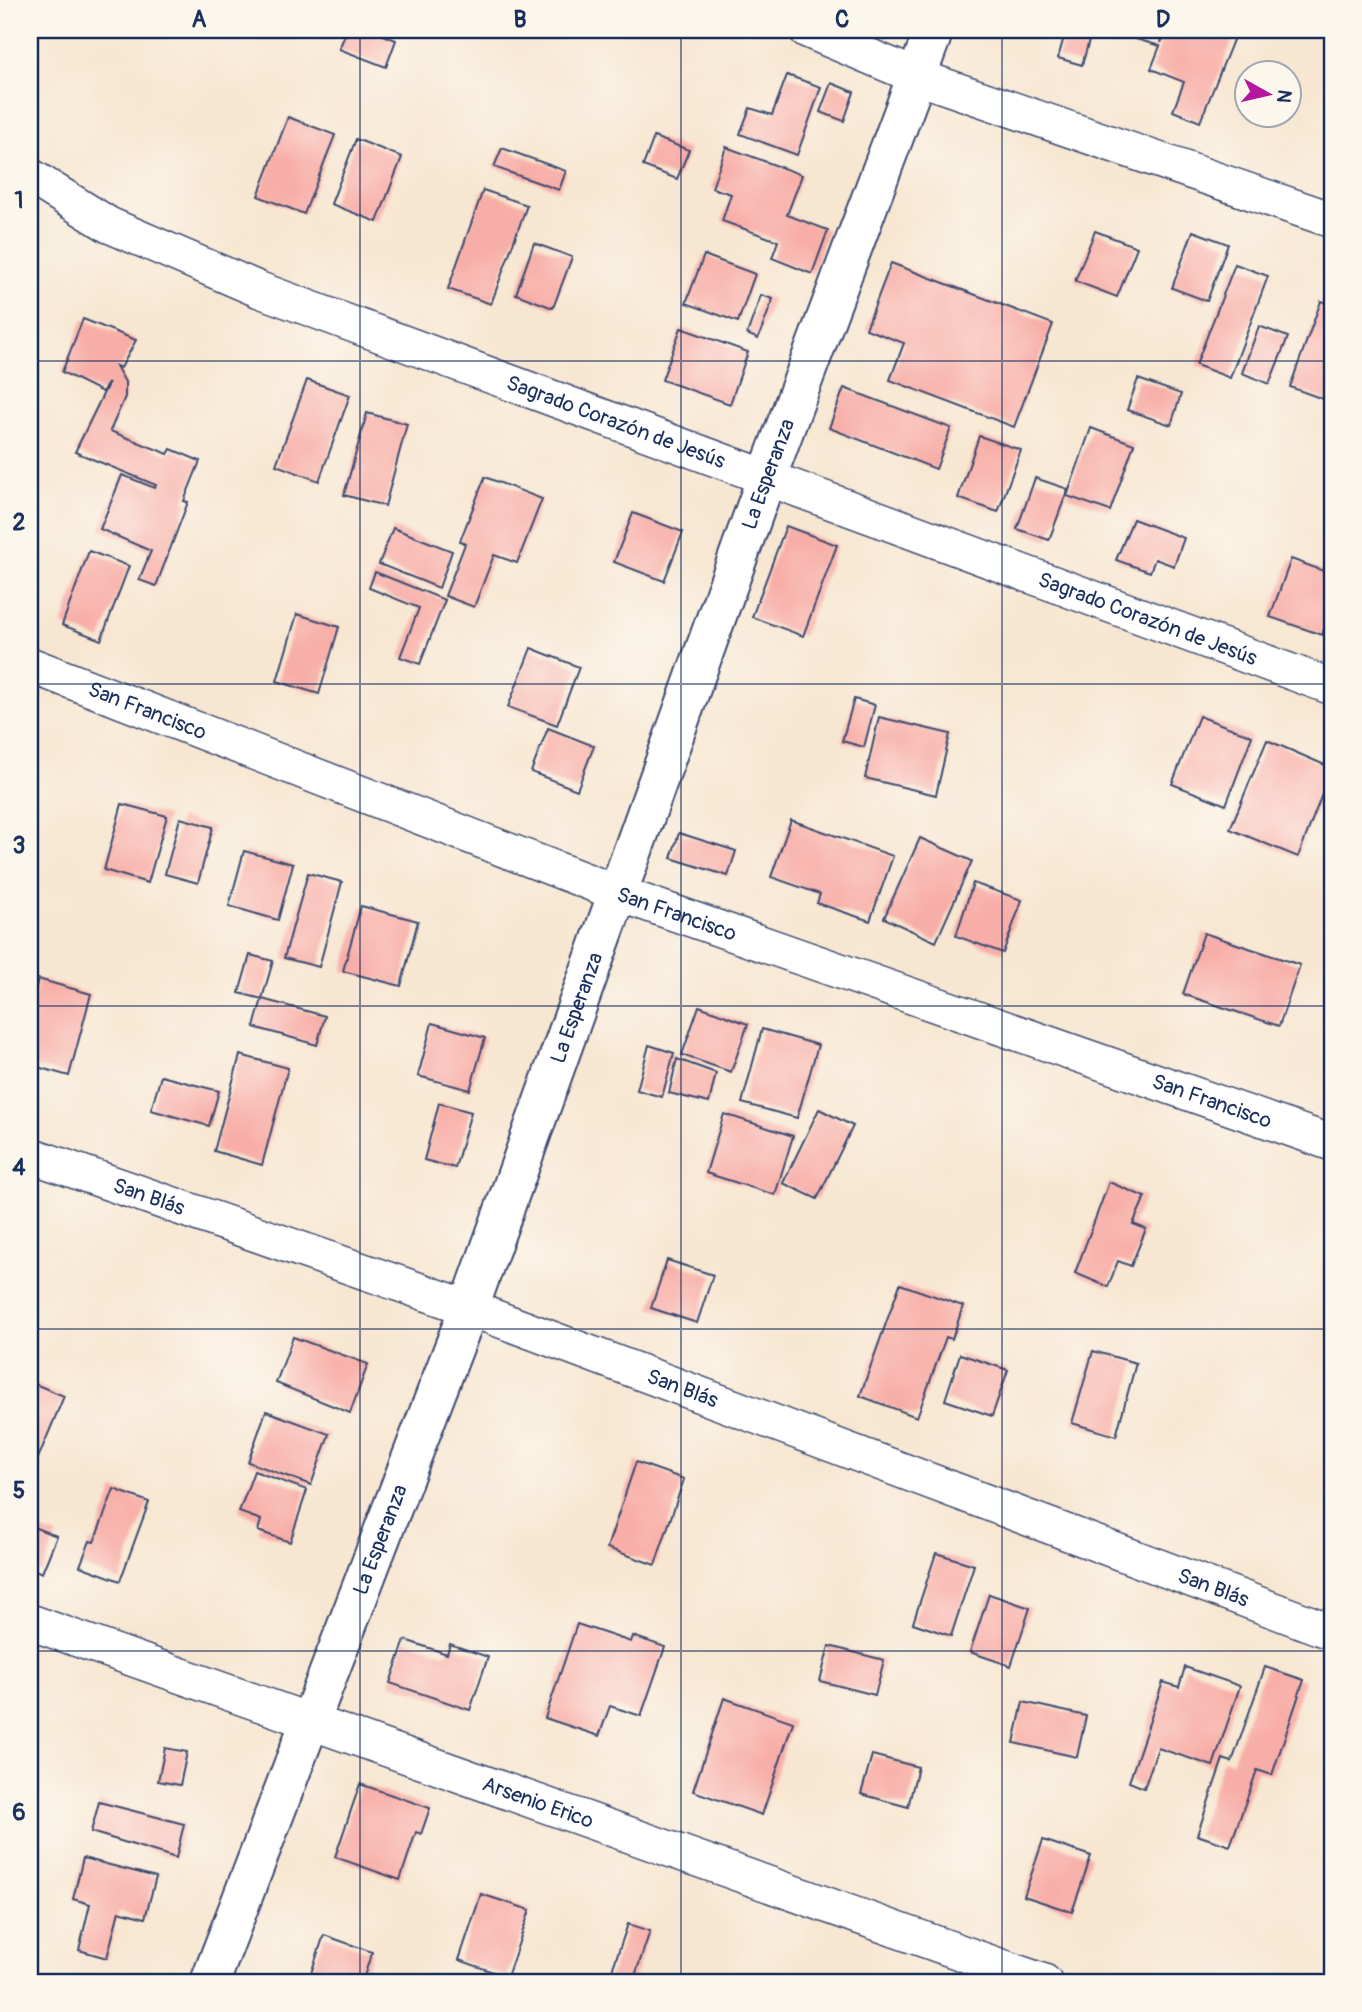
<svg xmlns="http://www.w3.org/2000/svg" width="1362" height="2012" viewBox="0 0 1362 2012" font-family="Pangolin,sans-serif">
	<rect width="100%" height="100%" fill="#fbf7ec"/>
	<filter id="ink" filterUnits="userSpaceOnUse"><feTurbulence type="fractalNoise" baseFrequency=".0143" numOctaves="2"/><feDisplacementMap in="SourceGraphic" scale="14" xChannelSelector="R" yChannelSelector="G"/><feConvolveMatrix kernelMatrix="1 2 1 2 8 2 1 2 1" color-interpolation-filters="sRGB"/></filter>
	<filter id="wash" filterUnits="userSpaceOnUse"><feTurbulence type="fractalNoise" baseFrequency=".00686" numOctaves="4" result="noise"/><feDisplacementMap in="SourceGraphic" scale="28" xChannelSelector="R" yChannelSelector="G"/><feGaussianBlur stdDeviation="1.57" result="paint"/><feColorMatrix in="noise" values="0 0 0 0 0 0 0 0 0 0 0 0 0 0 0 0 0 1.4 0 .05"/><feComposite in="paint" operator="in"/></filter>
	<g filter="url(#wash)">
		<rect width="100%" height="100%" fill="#f7e6d1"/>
		<g id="blocks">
			<g fill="#f8aea8">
				<path d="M347,30H371L396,40L386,67L339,49Z"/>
				<path d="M1066,30H1092L1082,65L1058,58Z"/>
				<path d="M1105,30H1164L1161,43L1166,30H1237L1200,122L1173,111L1184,82L1151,69L1160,46Z"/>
				<path d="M787,75L821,87L797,155L740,134L750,108L772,115Z"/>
				<path d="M831,83L854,92L844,121L820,112Z"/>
				<path d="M288,117L335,135L304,214L258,196Z"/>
				<path d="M654,137L689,150L677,179L643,166Z"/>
				<path d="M356,139L402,157L377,222L331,204Z"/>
				<path d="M726,147L802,175L787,215L828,230L812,274L772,258L778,241L722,221L731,194L712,188Z"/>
				<path d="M502,148L566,171L559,190L494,167Z"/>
				<path d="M483,190L527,205L491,304L448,289Z"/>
				<path d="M1095,231L1137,247L1117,297L1075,281Z"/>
				<path d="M1193,231L1228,244L1207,301L1172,288Z"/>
				<path d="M534,243L572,257L553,308L516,294Z"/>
				<path d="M704,255L755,274L738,322L686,303Z"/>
				<path d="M891,263L1053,324L1014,427L890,380L904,343L866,329Z"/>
				<path d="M1235,264L1268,276L1230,378L1196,365Z"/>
				<path d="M761,295L773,299L758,339L747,334Z"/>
				<path d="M1321,301L1332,305L1331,402L1290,387Z"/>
				<path d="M83,319L136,340L121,368L116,366L125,382V397L110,431L168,454L171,449L200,461L184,501L188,502L156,586L139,580L151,551L100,529L122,475L155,488L156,485L75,452L109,382L102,392L62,372Z"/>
				<path d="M1259,326L1288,337L1269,384L1242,373Z"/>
				<path d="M681,328L748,352L730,404L662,380Z"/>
				<path d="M1138,379L1181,394L1171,425L1127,410Z"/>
				<path d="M307,380L350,395L319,481L276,465Z"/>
				<path d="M844,388L951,428L936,469L829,428Z"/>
				<path d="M367,413L407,424L385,506L344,495Z"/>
				<path d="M1091,428L1134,444L1110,511L1067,496Z"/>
				<path d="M979,436L1021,450L998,512L958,498Z"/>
				<path d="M485,477L542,499L517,563L494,555L474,607L445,596L465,544L460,541Z"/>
				<path d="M1035,478L1068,489L1049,540L1017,529Z"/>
				<path d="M633,513L683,532L664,581L614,562Z"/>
				<path d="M1133,519L1184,538L1174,566L1155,559L1150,572L1116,560Z"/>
				<path d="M786,526L837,545L803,636L752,617Z"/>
				<path d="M393,528L452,551L439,588L379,564Z"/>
				<path d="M89,551L129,566L101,640L62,625Z"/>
				<path d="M1291,559L1332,574V606L1322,635L1270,617Z"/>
				<path d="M375,572L445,600L420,664L400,657L419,608L369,588Z"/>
				<path d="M297,614L339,627L319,694L277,681Z"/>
				<path d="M531,648L579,667L557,725L508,707Z"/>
				<path d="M854,699L875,705L864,747L842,741Z"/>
				<path d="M1199,716L1252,736L1226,805L1172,784Z"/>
				<path d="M879,717L950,734L936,795L865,778Z"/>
				<path d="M548,728L594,746L577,790L531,772Z"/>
				<path d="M1267,740L1332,768L1298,857L1230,829Z"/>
				<path d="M122,804L167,816L148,883L104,870Z"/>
				<path d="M180,818L213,827L198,883L165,874Z"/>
				<path d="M791,820L893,856L870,921L817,903L820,894L771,877Z"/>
				<path d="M679,833L736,851L728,876L671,858Z"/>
				<path d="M920,838L972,861L936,942L884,918Z"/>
				<path d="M244,851L293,864L278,920L229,906Z"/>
				<path d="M308,873L342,882L319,967L284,958Z"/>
				<path d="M973,883L1022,900L1003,953L956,936Z"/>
				<path d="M361,906L418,921L401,986L343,971Z"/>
				<path d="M1204,933L1300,965L1279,1026L1183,994Z"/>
				<path d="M250,955L273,961L262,999L325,1016L317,1045L254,1027L262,999L239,993Z"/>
				<path d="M38,979L91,994L69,1076L30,1065V1011Z"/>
				<path d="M699,1006L748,1024L731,1072L682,1055Z"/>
				<path d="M432,1023L485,1038L470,1090L418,1076Z"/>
				<path d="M762,1029L818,1045L797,1118L742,1103Z"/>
				<path d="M649,1045L674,1053L662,1097L637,1090Z"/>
				<path d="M240,1055L288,1068L262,1165L214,1151Z"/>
				<path d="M677,1059L716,1073L709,1103L669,1093Z"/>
				<path d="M161,1076L219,1091L209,1126L151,1110Z"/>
				<path d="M439,1103L471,1112L455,1168L424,1160Z"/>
				<path d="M819,1109L853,1126L817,1199L783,1183Z"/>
				<path d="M724,1114L793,1136L775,1195L706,1173Z"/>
				<path d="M1109,1182L1145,1197L1133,1224L1146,1229L1131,1266L1118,1261L1108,1287L1075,1273Z"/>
				<path d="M667,1260L713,1275L697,1323L651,1308Z"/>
				<path d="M900,1284L963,1306L952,1339L946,1337L917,1417L860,1396Z"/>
				<path d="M293,1337L368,1364L350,1413L276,1383Z"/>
				<path d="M1093,1351L1136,1363L1116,1436L1072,1423Z"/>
				<path d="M960,1354L1008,1370L992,1416L945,1400Z"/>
				<path d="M30,1382L64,1396L34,1468L30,1466Z"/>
				<path d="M266,1411L329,1434L311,1485L248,1462Z"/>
				<path d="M636,1462L684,1479L655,1565L607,1548Z"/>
				<path d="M254,1471L307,1490L290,1542L258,1531L261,1520L239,1512Z"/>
				<path d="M114,1489L149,1502L120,1581L80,1566L90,1541L94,1542Z"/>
				<path d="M33,1527L57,1536L42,1573L30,1568Z"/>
				<path d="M936,1553L974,1565L951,1636L913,1623Z"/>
				<path d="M989,1594L1030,1608L1011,1666L970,1652Z"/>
				<path d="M577,1624L631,1642L633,1636L665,1647L641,1716L610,1706L599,1736L545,1718Z"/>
				<path d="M405,1640L447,1654L450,1644L488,1657L470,1710L390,1683Z"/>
				<path d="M829,1646L884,1660L875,1695L820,1681Z"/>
				<path d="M1185,1667L1240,1686L1213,1766L1158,1748L1144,1788L1129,1782L1163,1682L1179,1687Z"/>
				<path d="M1265,1667L1304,1680L1272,1775L1257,1770L1230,1846L1197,1835L1223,1759L1232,1762Z"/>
				<path d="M724,1698L793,1722L762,1815L693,1791Z"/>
				<path d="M1023,1702L1086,1716L1077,1757L1014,1743Z"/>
				<path d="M165,1748L187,1752L180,1785L158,1781Z"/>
				<path d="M872,1755L918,1767L908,1807L861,1794Z"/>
				<path d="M360,1784L430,1808L421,1834L416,1832L400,1880L335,1857Z"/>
				<path d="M99,1802L184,1824L176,1858L91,1832Z"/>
				<path d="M1043,1840L1091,1856L1072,1912L1024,1896Z"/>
				<path d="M83,1858L156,1877L145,1918L119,1911L107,1958L79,1950L90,1904L73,1899Z"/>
				<path d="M481,1894L530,1910L507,1977L459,1960Z"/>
				<path d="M628,1924L650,1931L633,1982H608Z"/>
				<path d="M324,1935L372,1952L362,1982H308Z"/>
			</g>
		</g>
	</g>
	<g filter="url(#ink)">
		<use href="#blocks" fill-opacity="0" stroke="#3c4a6f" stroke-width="2"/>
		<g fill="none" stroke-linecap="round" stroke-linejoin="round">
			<defs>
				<g id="minor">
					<path d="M807,30L918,77L1332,220"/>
					<path id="s1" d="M30,176L109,225L260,290L1332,687"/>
					<path id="s2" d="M30,665L617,893L1332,1143"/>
					<path id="s3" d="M30,1155L469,1308L1332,1632"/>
					<path id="s4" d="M30,1622L1044,1982"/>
				</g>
				<g id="tertiary">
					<path id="s5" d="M210,1982L469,1308L766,479L934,30"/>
				</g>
			</defs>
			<use href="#minor" stroke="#3c4a6f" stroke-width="38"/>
			<use href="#tertiary" stroke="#3c4a6f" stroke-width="42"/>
			<use href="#minor" stroke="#fff" stroke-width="35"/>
			<use href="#tertiary" stroke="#fff" stroke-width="38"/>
		</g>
	</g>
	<path fill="none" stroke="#1b2f5e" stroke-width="2" stroke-opacity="0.55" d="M360,30V1982M681,30V1982M1002,30V1982M30,361H1332M30,684H1332M30,1006H1332M30,1329H1332M30,1651H1332"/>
	<g text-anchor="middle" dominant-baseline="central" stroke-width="7" stroke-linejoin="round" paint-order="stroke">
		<g font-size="21" fill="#1b2f5e" stroke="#fbf7ec">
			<text stroke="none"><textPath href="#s1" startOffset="637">Sagrado Corazón de Jesús</textPath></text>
			<text stroke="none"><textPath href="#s5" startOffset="1608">La Esperanza</textPath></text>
			<text stroke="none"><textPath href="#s1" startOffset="1204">Sagrado Corazón de Jesús</textPath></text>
			<text stroke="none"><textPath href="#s2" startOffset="126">San Francisco</textPath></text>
			<text stroke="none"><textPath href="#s2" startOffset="693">San Francisco</textPath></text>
			<text stroke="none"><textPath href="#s5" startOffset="1041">La Esperanza</textPath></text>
			<text stroke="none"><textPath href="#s2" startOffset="1260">San Francisco</textPath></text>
			<text stroke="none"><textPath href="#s3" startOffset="126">San Blás</textPath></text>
			<text stroke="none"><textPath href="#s3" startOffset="693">San Blás</textPath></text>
			<text stroke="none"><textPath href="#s5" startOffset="474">La Esperanza</textPath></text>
			<text stroke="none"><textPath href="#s3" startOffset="1260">San Blás</textPath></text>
			<text stroke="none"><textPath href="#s4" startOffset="539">Arsenio Erico</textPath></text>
		</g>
	</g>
	<rect width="1362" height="2012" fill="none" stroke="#fbf7ec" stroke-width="77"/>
	<g transform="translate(1268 94) rotate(98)"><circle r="33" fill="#fbf7ec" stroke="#a1a7b3" stroke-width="2"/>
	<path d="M0-5L12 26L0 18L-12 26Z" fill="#b5179e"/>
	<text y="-10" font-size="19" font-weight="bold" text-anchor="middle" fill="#1b2f5e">N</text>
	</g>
	<rect x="38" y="38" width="1286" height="1936" fill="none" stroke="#1b2f5e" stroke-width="2.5"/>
	<g font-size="23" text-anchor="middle" font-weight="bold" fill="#1b2f5e">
		<text x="199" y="27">A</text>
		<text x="520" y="27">B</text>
		<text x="842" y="27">C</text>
		<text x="1163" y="27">D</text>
		<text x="19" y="208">1</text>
		<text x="19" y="530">2</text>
		<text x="19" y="853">3</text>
		<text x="19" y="1175">4</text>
		<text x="19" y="1498">5</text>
		<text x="19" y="1820">6</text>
	</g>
</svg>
